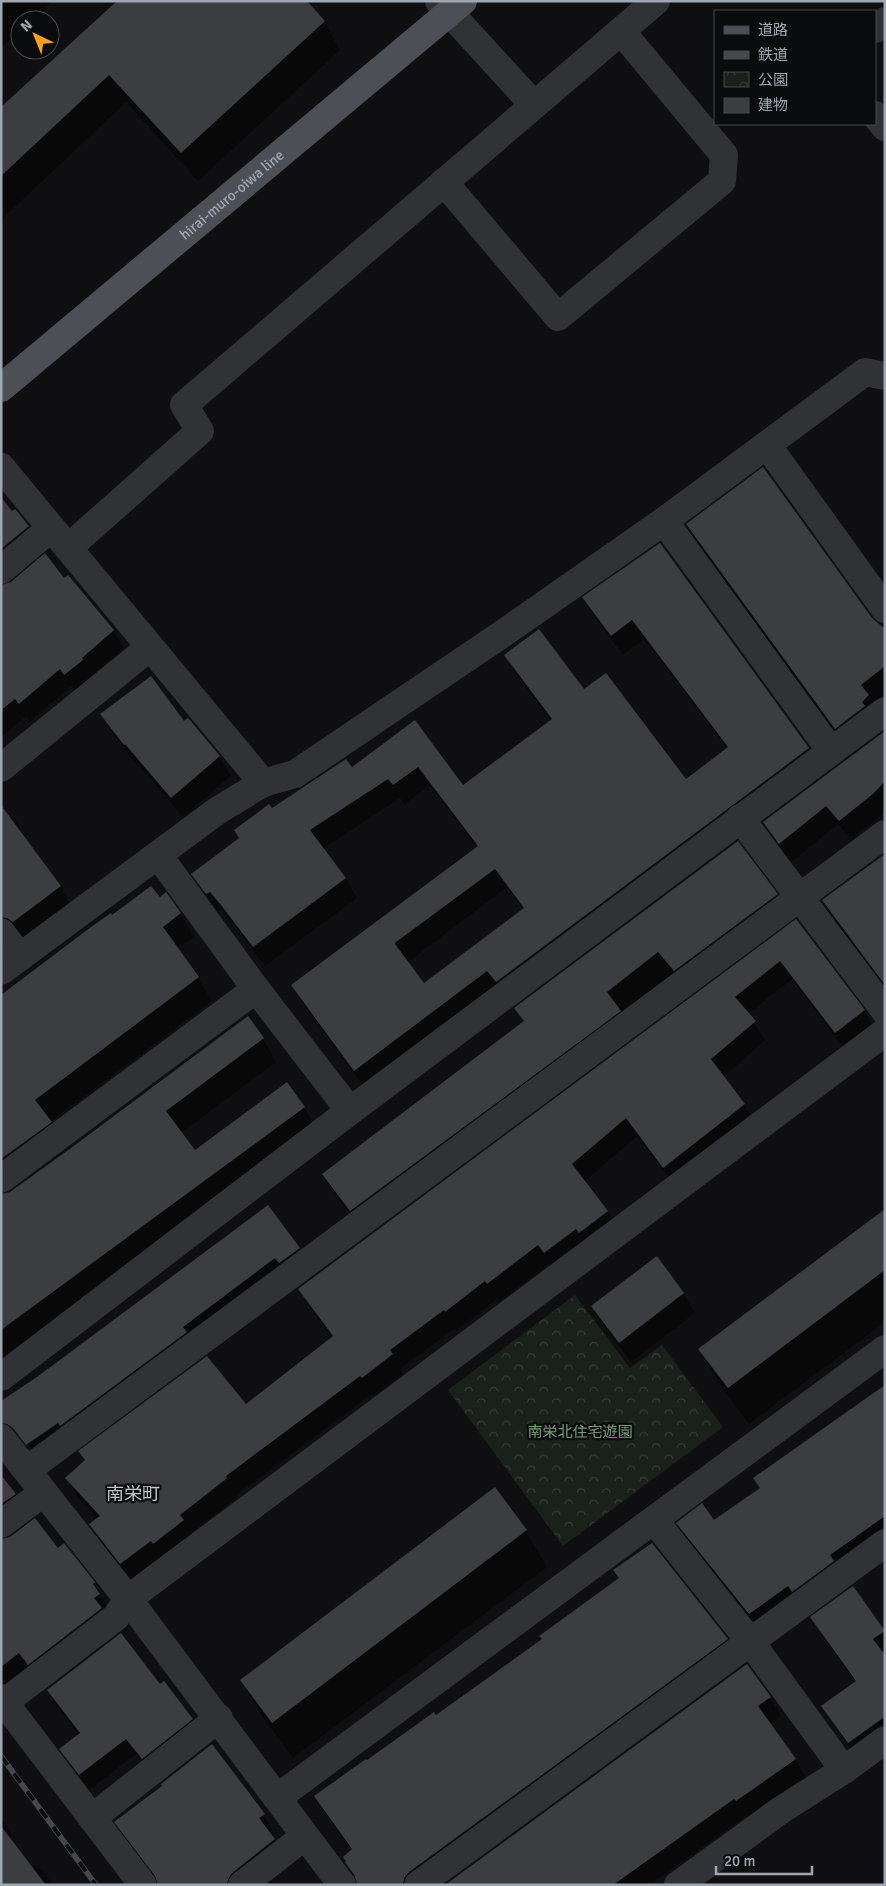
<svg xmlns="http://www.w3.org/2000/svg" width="886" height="1886" viewBox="0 0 886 1886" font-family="Signika,'Noto Sans JP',sans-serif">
	<defs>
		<pattern id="park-crowns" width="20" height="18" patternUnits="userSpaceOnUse" patternTransform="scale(1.25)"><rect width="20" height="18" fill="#19211a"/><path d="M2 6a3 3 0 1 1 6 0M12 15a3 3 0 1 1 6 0" fill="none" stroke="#373e39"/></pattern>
	</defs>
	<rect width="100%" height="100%" fill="#0f0f11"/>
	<path fill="url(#park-crowns)" d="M575,1295L630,1368L662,1345L723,1427L563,1546L448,1390Z"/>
	<g fill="#0007" fill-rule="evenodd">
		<path d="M1,1H52L32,20H20V31L1,48Z"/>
		<path d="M324,21L340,50L198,181L126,102L1,220V109L58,56Z"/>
		<path d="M1,521L28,526L39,544L1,575Z"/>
		<path d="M687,525L871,619L885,631V719L846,748L698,544Z"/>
		<path d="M660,544L808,749L820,768L366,1089L304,1005L293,985L477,848L430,785L405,804L400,798L323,849L345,878L357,898L265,966L222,910L218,913L193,874L240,839L272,810L351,768L415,722L463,786L551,721L517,675L506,655L584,691L685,781L728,749L644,639L623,655L595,617L584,598ZM507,887L524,910L424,985L407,963Z"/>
		<path d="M68,577L113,631L124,648L91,676L92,678L75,692L71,686L30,721L26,716L1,737V586L64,580Z"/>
		<path d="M102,714L184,723L187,720L219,757L231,776L183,817L137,763L136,764L113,734Z"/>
		<path d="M885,732V812L851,840L838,824L791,862L775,842L764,822Z"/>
		<path d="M1,806L16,821L25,839L60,887L71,904L24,939L1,937Z"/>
		<path d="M885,855V987L834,920L823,901Z"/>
		<path d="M166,894L180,914L194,937L177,949L198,978L212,1001L50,1122L64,1146L4,1190L1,1195V997L112,917L160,899Z"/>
		<path d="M777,895L790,918L688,993L672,974L621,1014L364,1233L337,1197L324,1174L524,1022L516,1008Z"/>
		<path d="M796,921L864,1010L874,1029L846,1051L792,979L748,1014L765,1040L723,1077L744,1105L755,1123L675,1186L637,1136L584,1182L607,1212L618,1231L556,1271L550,1263L499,1302L497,1299L457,1330L455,1328L400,1369L403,1374L374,1396L372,1394L236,1495L237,1498L190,1533L194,1539L132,1582L101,1543L91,1525L98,1519L78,1497L67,1478L85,1461L80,1452L246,1405L333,1338L310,1308L300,1289ZM228,1476V1479L176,1519L174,1517Z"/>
		<path d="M247,1018L263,1039L276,1062L181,1133L195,1152L304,1107L317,1131L1,1364V1195L11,1193Z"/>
		<path d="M268,1207L299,1249L313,1275L44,1468L17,1427L37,1378Z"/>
		<path d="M885,1210V1322L749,1424L721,1386L700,1350Z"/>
		<path d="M683,1293L695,1313L631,1362L604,1326L593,1307Z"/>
		<path d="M885,1391V1543L761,1633L689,1542L678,1523L714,1522L761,1489Z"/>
		<path d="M1,1473L23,1505L1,1528Z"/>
		<path d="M495,1489L526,1531L547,1567L293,1758L262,1716L241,1680Z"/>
		<path d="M1,1540L57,1549L94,1583L109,1611L1,1691Z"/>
		<path d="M852,1588L885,1633V1744L860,1762L834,1725L823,1706L856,1683L823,1636L812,1617Z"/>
		<path d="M727,1639L738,1658L427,1885H358L352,1851L326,1814L315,1796L435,1717Z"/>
		<path d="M747,1665L770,1698L781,1716L770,1724L795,1760L806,1778L748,1819L746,1816L649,1885H447Z"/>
		<path d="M159,1685L192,1719L201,1735L152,1774L136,1754L89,1790L70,1765L61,1749L79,1735L57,1706L48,1690Z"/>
		<path d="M264,1815L274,1833L271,1836L285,1858L251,1885H159L127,1840L116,1822Z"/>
		<path d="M1,1818L12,1836L9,1838L33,1869L38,1865L53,1885H1Z"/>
	</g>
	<g fill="#3b3d41" fill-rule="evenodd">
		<path d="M117,1H307L325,21L181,153L109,75L1,176V107Z"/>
		<path d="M763,467L872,618L885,629V666L861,685L869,695L862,702L865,706L835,729L686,524Z"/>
		<path d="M1,497L12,511L15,509L29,526L1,549Z"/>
		<path d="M660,543L809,748L496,982L487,971L354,1071L291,985L478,846L418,767L393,785L388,779L310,830L346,878L253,947L221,905L210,892L206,894L191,874L239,838L234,830L269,804L272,808L346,759L352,767L415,720L463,785L552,719L504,655L539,629L584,689L606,673L686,779L728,747L632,620L611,636L582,597ZM495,869L524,908L424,983L395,944L396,942Z"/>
		<path d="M45,553L64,578L68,575L114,630L82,658L83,660L64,675L60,669L19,704L15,699L1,710V585L11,582Z"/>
		<path d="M151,676L184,721L188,718L220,756L171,798L125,744L124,745L100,714Z"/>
		<path d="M885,731V781L873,794L839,821L826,806L779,844L763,822Z"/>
		<path d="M1,805L61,886L13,922L7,918L1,917Z"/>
		<path d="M738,841L778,894L674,971L658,952L607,992L621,1011L350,1211L322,1174L524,1021L514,1008Z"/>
		<path d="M885,854V985L822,900Z"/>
		<path d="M151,886L160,897L166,892L181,913L163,927L199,977L35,1100L52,1122L1,1159V995L91,927L111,913L112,915Z"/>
		<path d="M796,919L865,1010L835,1033L780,961L735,997L756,1021L711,1059L745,1104L663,1168L626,1118L572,1164L608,1211L579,1233L576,1229L544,1253L538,1245L487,1284L485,1281L445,1312L444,1310L390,1350L393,1354L362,1378L360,1376L226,1476L227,1478L180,1515L184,1520L153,1544L151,1541L120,1564L89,1524L100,1516L65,1478L85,1460L78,1451L207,1356L246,1404L333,1336L298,1289Z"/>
		<path d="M248,1016L264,1038L166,1111L195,1150L287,1082L305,1107L1,1330V1194L10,1192L71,1148Z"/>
		<path d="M268,1205L300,1248L279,1263L275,1258L183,1327L187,1332L60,1426L58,1423L26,1445L13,1428L7,1424L1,1423V1401L37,1377Z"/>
		<path d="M885,1209V1270L728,1388L698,1349Z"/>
		<path d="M657,1256L684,1293L619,1343L591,1306Z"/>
		<path d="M885,1385V1516L830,1555L834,1561L792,1592L788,1586L749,1614L676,1523L702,1503L714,1520L760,1488L753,1478Z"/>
		<path d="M1,1475L16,1494L1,1504Z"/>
		<path d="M495,1487L527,1530L272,1723L240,1680Z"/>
		<path d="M35,1518L58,1548L64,1543L95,1582L93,1584L100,1594L94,1598L102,1608L28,1665L19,1653L1,1667V1539L10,1537Z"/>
		<path d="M652,1543L728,1639L409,1872L404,1878L403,1885H357L355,1876L345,1862L346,1861L343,1857L352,1849L314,1796L366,1759L367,1760L434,1712L436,1715L542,1639L539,1636L619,1578L613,1570Z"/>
		<path d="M853,1586L885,1631L873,1639L885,1655V1721L883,1718L848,1743L821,1706L856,1681L810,1617Z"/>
		<path d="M121,1633L160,1684L164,1681L193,1719L142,1759L126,1739L79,1775L59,1749L80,1733L47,1690Z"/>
		<path d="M747,1664L771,1697L758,1706L796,1759L736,1801L734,1799L613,1885H445Z"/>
		<path d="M212,1744L265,1814L259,1818L275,1839L232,1873L228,1879L227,1885H158L155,1876L114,1822L162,1786L161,1784Z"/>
		<path d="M1,1826L46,1885H1Z"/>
	</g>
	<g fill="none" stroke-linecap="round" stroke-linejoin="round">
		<g stroke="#303236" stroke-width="28">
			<path d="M439,1L534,105"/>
			<path d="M875,29L885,21"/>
			<path d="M875,115L885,127"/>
			<path d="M444,182L558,317L722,181L724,155L621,31"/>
			<path d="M767,445L885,609"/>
			<path d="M1,467L263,783"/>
			<path d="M664,521L831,751"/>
			<path d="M68,548L200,431L184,405L656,1"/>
			<path d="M1,570L51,528"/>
			<path d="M1,768L150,647"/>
			<path d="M740,818L885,1011"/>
			<path d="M158,855L256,989L350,1111"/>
			<path d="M1,932L20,957"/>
			<path d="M1,971L217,811L263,783L295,774L511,628L664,521L865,372L885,376"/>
			<path d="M1,1179L256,989"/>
			<path d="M1,1377L350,1111L885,711"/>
			<path d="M1,1438L128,1599L342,1885"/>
			<path d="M27,1470L885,834"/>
			<path d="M654,1520L749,1640L844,1770"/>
			<path d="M1,1524L44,1492"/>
			<path d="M1,1698L143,1885"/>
			<path d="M5,1702L116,1617L128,1599L885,1032"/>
			<path d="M277,1798L885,1349"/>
			<path d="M92,1818L219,1718"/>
			<path d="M242,1885L305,1836"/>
			<path d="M418,1885L885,1543"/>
			<path d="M678,1885L781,1810L844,1770L885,1740"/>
		</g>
		<path stroke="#4c4f55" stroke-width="28" id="s1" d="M1,388L463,1"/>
		<defs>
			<path id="rail" d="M1,1756L96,1885"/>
		</defs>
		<use href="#rail" stroke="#45484d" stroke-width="5.5"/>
		<use href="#rail" stroke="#0a0b0c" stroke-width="4" stroke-dasharray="11" stroke-linecap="butt"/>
	</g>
	<g text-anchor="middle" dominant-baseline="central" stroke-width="4.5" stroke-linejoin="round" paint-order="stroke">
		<g font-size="15" fill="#9fa7b3" stroke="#0a0b0c">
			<text stroke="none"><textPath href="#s1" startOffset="301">hirai-muro-oiwa line</textPath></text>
		</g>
		<g font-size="15" fill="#75a074" stroke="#0a0b0c">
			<text x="580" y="1432">南栄北住宅遊園</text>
		</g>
		<g font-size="18" fill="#c0c5cf" stroke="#0a0b0c">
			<text x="133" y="1494">南栄町</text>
		</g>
	</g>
	<rect width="886" height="1886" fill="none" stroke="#9fa7b3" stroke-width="5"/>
	<rect x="714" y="10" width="162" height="115" fill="#0a0b0c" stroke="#46494f"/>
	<rect x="724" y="26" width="25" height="8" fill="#4c4f55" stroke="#46494f"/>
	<text x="758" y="35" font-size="15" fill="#9fa7b3">道路</text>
	<rect x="724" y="51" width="25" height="8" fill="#45484d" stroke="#46494f"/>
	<text x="758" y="60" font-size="15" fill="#9fa7b3">鉄道</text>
	<rect x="724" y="72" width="25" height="15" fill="url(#park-crowns)" stroke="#46494f"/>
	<text x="758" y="85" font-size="15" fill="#9fa7b3">公園</text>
	<rect x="724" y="98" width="25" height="15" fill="#3b3d41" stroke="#46494f"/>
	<text x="758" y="110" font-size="15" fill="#9fa7b3">建物</text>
	<g transform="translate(35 35) rotate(317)"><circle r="24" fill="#0a0b0c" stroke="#46494f"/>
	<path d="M0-4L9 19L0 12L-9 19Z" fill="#ff9e19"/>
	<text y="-8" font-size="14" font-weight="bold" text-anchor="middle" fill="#9fa7b3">N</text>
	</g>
	<path d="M716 1866v8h96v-8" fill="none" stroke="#9fa7b3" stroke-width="2.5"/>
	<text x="724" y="1866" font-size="15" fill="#9fa7b3" stroke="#0a0b0c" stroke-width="4" paint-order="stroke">20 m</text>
</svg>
